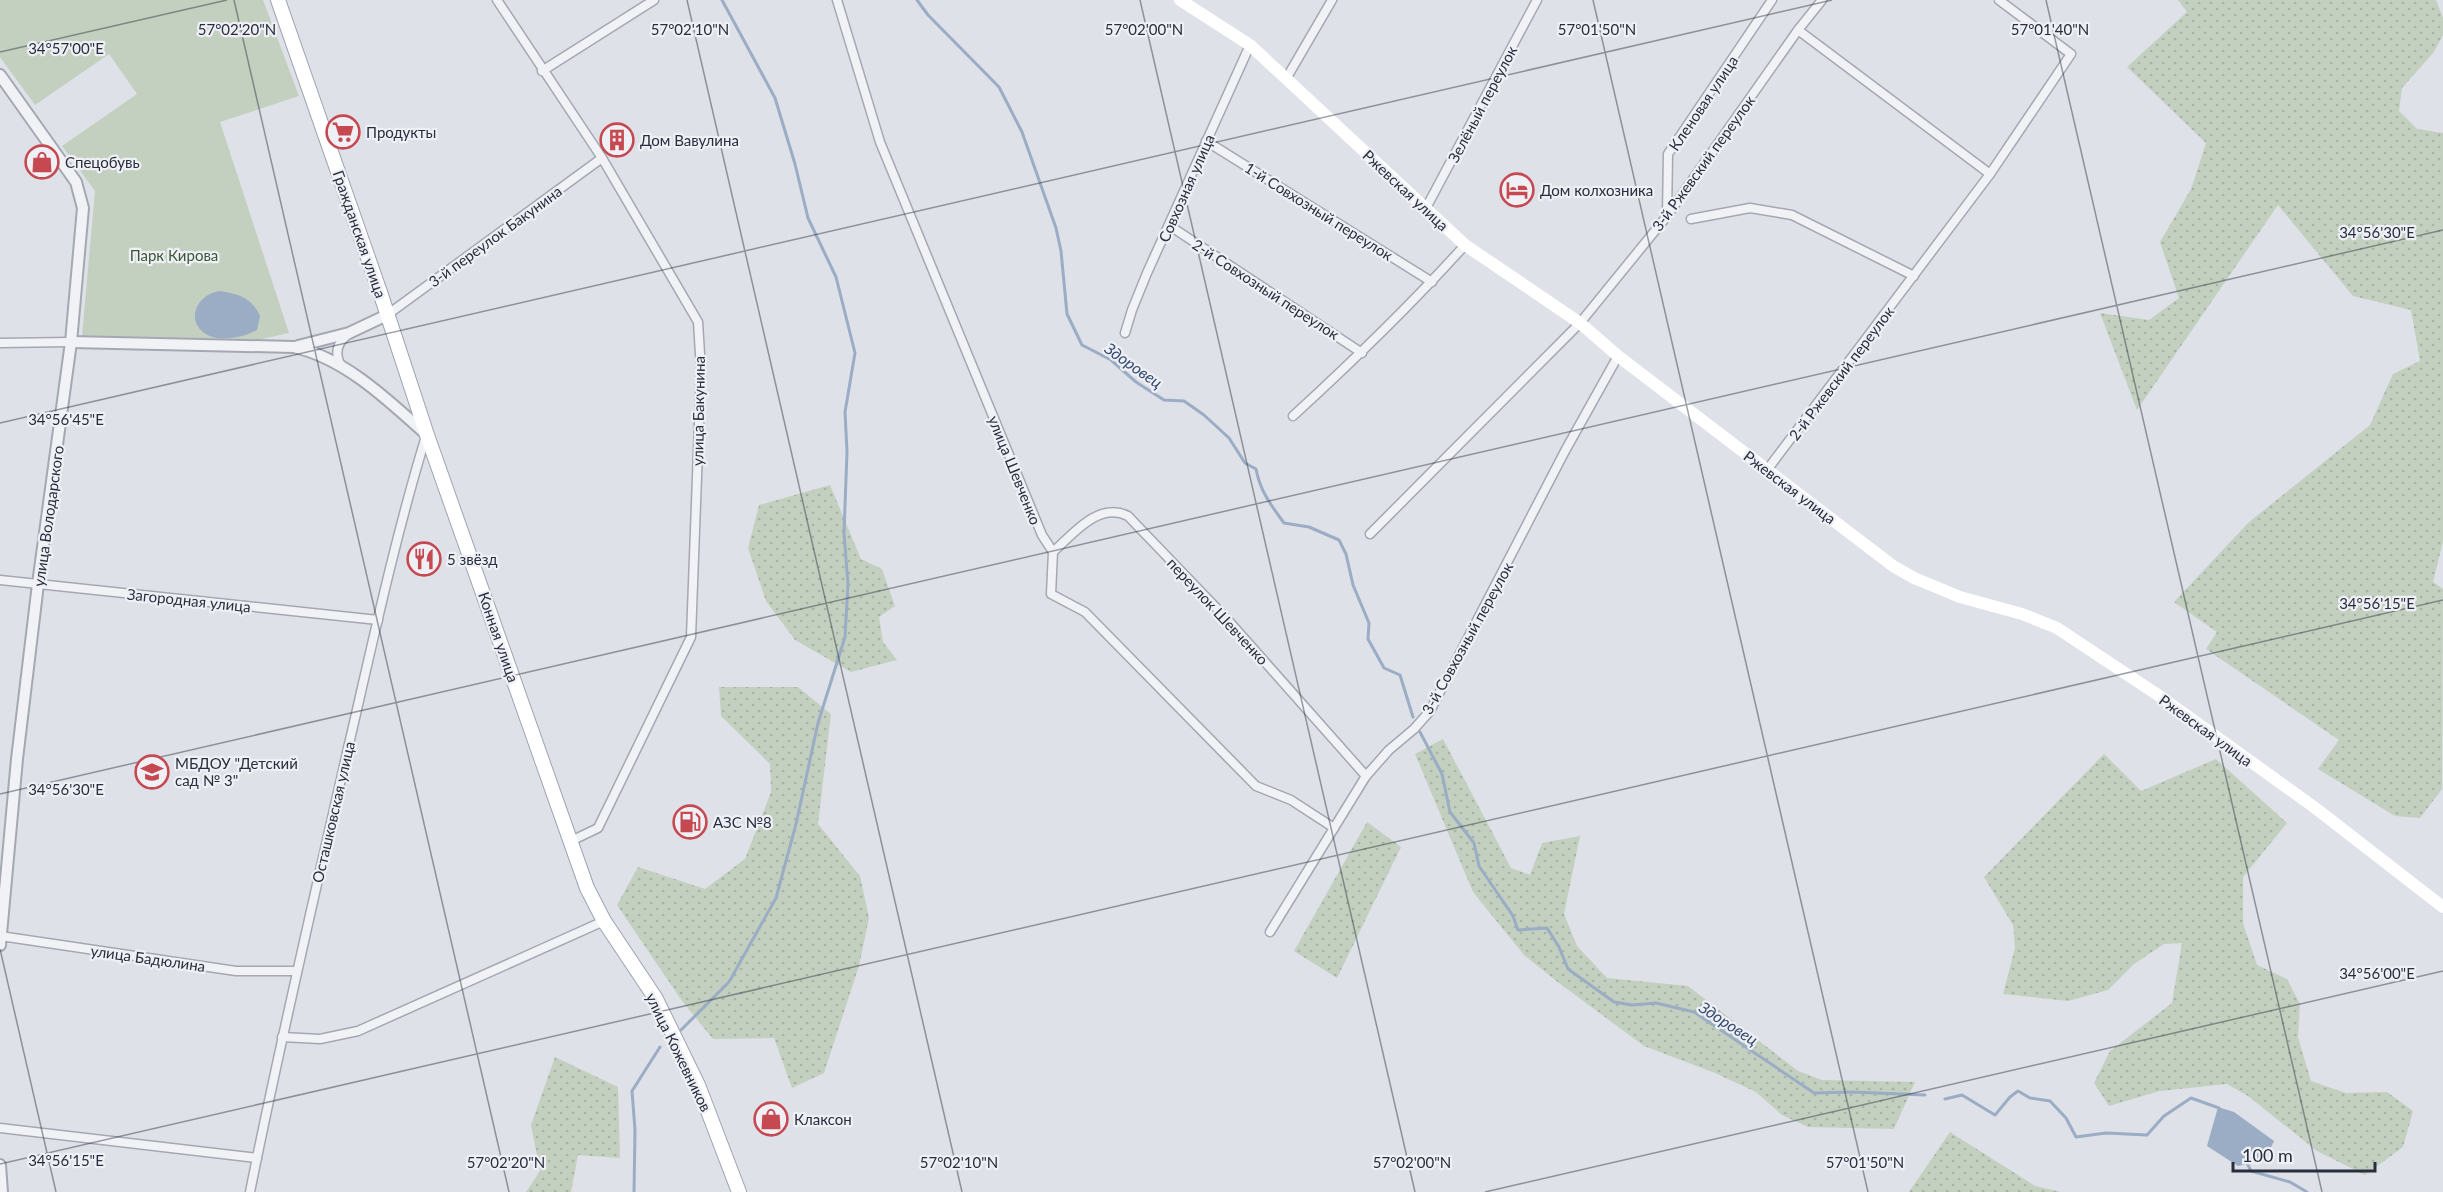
<svg xmlns="http://www.w3.org/2000/svg" width="2443" height="1192" viewBox="0 0 2443 1192" font-family="Lato,sans-serif">
	<defs>
		<pattern id="grass-dots" width="8" height="8" patternUnits="userSpaceOnUse" patternTransform="scale(1.5)"><rect width="8" height="8" fill="#c3d0c0"/><path d="M2 2h.1M6 6h.1" fill="none" stroke="#a8b3a6" stroke-width="1.8" stroke-linecap="round"/></pattern>
	</defs>
	<rect width="100%" height="100%" fill="#dee1e7"/>
	<g fill="url(#grass-dots)">
		<path d="M2178,0H2436L2443,18V35L2434,52L2402,88L2399,111L2417,129L2443,133V541L2433,582L2443,589L2442,789L2420,818L2395,816L2318,769L2339,740L2206,649L2217,632L2174,602L2248,523L2370,425L2393,374L2420,361L2411,310L2353,296L2278,205L2137,410L2100,313L2149,320L2179,298L2160,242L2191,189L2206,143L2127,67L2187,12Z"/>
		<path d="M830,485L861,559L882,569L895,606L879,617L883,642L897,660L851,672L795,640L766,601L748,548L759,505Z"/>
		<path d="M719,687H798L831,714L818,824L860,876L869,918L859,966L824,1073L792,1088L774,1038L713,1039L682,1001L617,905L638,867L705,889L745,859L771,792L770,764L721,716Z"/>
		<path d="M1443,739L1511,868L1530,875L1542,843L1580,836L1564,914L1577,946L1607,978L1688,986L1798,1071L1822,1080L1915,1082L1894,1129L1808,1127L1782,1115L1756,1092L1715,1073L1644,1046L1555,980L1524,955L1473,892L1415,754Z"/>
		<path d="M2104,754L2141,791L2216,759L2287,823L2243,877V923L2257,965L2287,979L2300,1004L2298,1037L2311,1081L2346,1093L2387,1092L2413,1111L2403,1147L2365,1175L2317,1151L2248,1096L2227,1084L2160,1091L2109,1106L2094,1083L2110,1051L2172,1003L2182,943L2164,944L2134,964L2108,990L2068,1001L2003,994L2015,948L2013,925L1984,877Z"/>
		<path d="M1367,822L1401,847L1337,978L1294,951Z"/>
		<path d="M555,1057L618,1087L620,1158L578,1155L571,1192H526L540,1171L531,1125Z"/>
		<path d="M1950,1132L2035,1186L2061,1192H1909Z"/>
	</g>
	<path fill="#c3d0c0" d="M0,0H263L299,96L220,122L289,333L248,342L82,336L95,191L62,146L137,94L109,54L35,105L0,57Z"/>
	<g fill="#9bacc5">
		<path d="M220,291C239,294 252,298 260,316L257,330C243,338 216,343 203,332C185,317 200,293 220,291Z"/>
		<path d="M2218,1107L2234,1112L2274,1141L2265,1160L2238,1166L2207,1146Z"/>
	</g>
	<g fill="none" stroke-linecap="round" stroke-linejoin="round">
		<g stroke="#9bacc5" stroke-width="3">
			<path d="M917,0L928,15L999,87L1022,132L1056,228L1061,251L1067,314L1082,345L1111,360L1136,382L1164,400L1184,401L1204,415L1229,438L1245,463L1256,469C1260,491 1271,505 1284,523L1309,527L1339,540L1346,554L1353,585L1369,623L1368,639L1384,668L1400,675L1413,717"/>
			<path d="M1420,732L1442,774L1450,812L1474,843L1479,866L1513,916L1518,930L1547,928L1559,947L1568,969L1614,1002L1632,1005L1656,1003L1694,1012L1814,1093L1852,1092L1925,1095"/>
			<path d="M681,1030L729,982L776,898L796,824L818,723L845,637L848,584L844,533L847,452L845,412L855,353L836,277L808,218L795,164L775,98L722,0"/>
			<path d="M1945,1099L1962,1095L1995,1115L2010,1097L2018,1091L2030,1098L2050,1101L2066,1118L2076,1137L2106,1133L2147,1135L2164,1116L2191,1098L2219,1108"/>
			<path d="M2245,1159L2251,1171L2290,1182L2307,1192"/>
			<path d="M634,1192L635,1130L632,1091L660,1047"/>
		</g>
		<defs>
			<g id="minor">
				<path d="M497,0L602,158L698,322L701,370L691,637L598,828L571,841"/>
				<path d="M837,0L880,142L1042,535L1053,552L1051,594L1085,612L1256,786L1291,800L1334,828"/>
				<path d="M1798,30L1990,174"/>
				<path d="M542,71L654,0"/>
				<path d="M1286,79L1332,0"/>
				<path d="M1206,141L1432,282"/>
				<path d="M1426,208L1537,0"/>
				<path d="M1667,215L1668,154L1772,0"/>
				<path d="M1691,219L1750,208L1792,215L1914,276"/>
				<path d="M1170,226L1362,353"/>
				<path d="M387,315L602,158"/>
				<path d="M1125,333L1132,310L1147,273L1250,45"/>
				<path d="M0,343L71,342"/>
				<path d="M341,366C334,353 337,342 349,334"/>
				<path d="M1293,416C1353,361 1411,305 1465,245"/>
				<path d="M1767,470L1990,174L2071,54L1999,0"/>
				<path d="M1370,534L1580,323L1667,216L1798,30L1822,0"/>
				<path d="M1053,552C1073,534 1099,501 1128,516L1226,618L1366,776"/>
				<path d="M0,580L378,620"/>
				<path d="M1270,932L1366,776L1389,750L1414,729L1430,711L1565,451L1618,356"/>
				<path d="M0,936L236,971H297"/>
				<path d="M282,1037L320,1039L358,1031L604,921"/>
				<path d="M0,1128L257,1158"/>
				<path d="M250,1192C279,1047 313,902 346,757C371,650 394,541 426,436"/>
			</g>
			<g id="tertiary">
				<path d="M0,75L76,182L83,208L71,342L38,584L17,759L0,945"/>
				<path d="M71,342L294,347C345,358 389,401 427,435"/>
				<path d="M298,346L349,333L387,315"/>
				<path d="M0,1165L2,1192"/>
			</g>
			<path id="primary" d="M278,0L381,295L427,435L587,888L604,921L656,999L698,1085L739,1192"/>
		</defs>
		<use href="#minor" stroke="#a4a8b1" stroke-width="11"/>
		<use href="#tertiary" stroke="#a4a8b1" stroke-width="14"/>
		<use href="#primary" stroke="#9ea4b2" stroke-width="16"/>
		<use href="#minor" stroke="#f1f2f6" stroke-width="8"/>
		<use href="#tertiary" stroke="#f1f2f6" stroke-width="10"/>
		<path stroke="#fff" stroke-width="12" d="M1180,0L1250,45L1465,245L1580,323L1618,356L1893,566L1914,578L1960,597L2022,614L2057,628L2161,697L2314,807L2443,907"/>
		<use href="#primary" stroke="#fff" stroke-width="14"/>
	</g>
	<path fill="none" stroke="#282e3d" stroke-width="1.5" stroke-opacity="0.45" d="M234,0L509,1192M687,0L962,1192M1140,0L1415,1192M1593,0L1868,1192M2046,0L2322,1192M0,52L227,0M0,423L1832,0M0,794L2443,230M0,949L56,1192M0,1164L2443,600M1485,1192L2443,971"/>
	<defs>
		<symbol id="supermarket-ring" viewBox="-11 -11 22 22"><circle r="9.5" fill="#eef0f5" stroke="#c64951" stroke-width="1.5"/><path d="M-6-5.5h2.5l.6 2H6L4.5 2H-2.5L-4.4-4H-6ZM-1.5 3.2a1.3 1.3 0 1 0 .1 0ZM3 3.2a1.3 1.3 0 1 0 .1 0Z" fill="#c64951"/></symbol>
		<symbol id="building-ring" viewBox="-11 -11 22 22"><circle r="9.5" fill="#eef0f5" stroke="#c64951" stroke-width="1.5"/><path d="M-4-6H4V6H1V3H-1V6H-4ZM-2.5-4.3h1.7v1.8h-1.7ZM.8-4.3h1.7v1.8H.8ZM-2.5-1h1.7V.8h-1.7ZM.8-1h1.7V.8H.8Z" fill="#c64951"/></symbol>
		<symbol id="shop-ring" viewBox="-11 -11 22 22"><circle r="9.5" fill="#eef0f5" stroke="#c64951" stroke-width="1.5"/><path d="M-5-2.5h2.3a2.7 3.5 0 0 1 5.4 0H5L5.5 6h-11ZM-1.5-2.5h3a1.5 2.3 0 0 0-3 0Z" fill="#c64951"/></symbol>
		<symbol id="hotel-ring" viewBox="-11 -11 22 22"><circle r="9.5" fill="#eef0f5" stroke="#c64951" stroke-width="1.5"/><path d="M-6-4.5h1.5V1H6V5H4.5V3h-9V5H-6ZM-4 0a1.8 1.8 0 1 1 3.6 0ZM.5 0V-2.5h3Q6-2.5 6 0Z" fill="#c64951"/></symbol>
		<symbol id="restaurant-ring" viewBox="-11 -11 22 22"><circle r="9.5" fill="#eef0f5" stroke="#c64951" stroke-width="1.5"/><path d="M-5-6h1v4h1v-4h1v4h1v-4h1v5L-1.5 .5V6h-2V.5L-5-1ZM5-6V6H3V1.5H1.5Q1.5-4 5-6Z" fill="#c64951"/></symbol>
		<symbol id="school-ring" viewBox="-11 -11 22 22"><circle r="9.5" fill="#eef0f5" stroke="#c64951" stroke-width="1.5"/><path d="M0-5L7-2L0 1L-7-2ZM-4 1L0 2.5L4 1V4Q0 6-4 4Z" fill="#c64951"/></symbol>
		<symbol id="fuel-ring" viewBox="-11 -11 22 22"><circle r="9.5" fill="#eef0f5" stroke="#c64951" stroke-width="1.5"/><path d="M-5.5-6h7V0h2V4h1.3V-2.5L3-4.5l.8-.8L6-3V5H2.5V1h-1V6h-7ZM-4.2-4.7v3.2H.2V-4.7Z" fill="#c64951"/></symbol>
	</defs>
	<g fill-rule="evenodd">
		<use href="#supermarket-ring" x="324" y="113" width="38" height="38"/>
		<use href="#building-ring" x="598" y="121" width="38" height="38"/>
		<use href="#shop-ring" x="23" y="143" width="38" height="38"/>
		<use href="#hotel-ring" x="1498" y="171" width="38" height="38"/>
		<use href="#restaurant-ring" x="405" y="540" width="38" height="38"/>
		<use href="#school-ring" x="133" y="753" width="38" height="38"/>
		<use href="#fuel-ring" x="671" y="803" width="38" height="38"/>
		<use href="#shop-ring" x="752" y="1100" width="38" height="38"/>
	</g>
	<g text-anchor="middle" dominant-baseline="central" stroke-width="4.5" stroke-linejoin="round" paint-order="stroke">
		<g font-size="15" fill="#282e3d" stroke="#eef0f5">
			<text transform="translate(1703 103) rotate(-56)">Кленовая улица</text>
			<text transform="translate(1482 104) rotate(-62)">Зелёный переулок</text>
			<text transform="translate(1703 163) rotate(-54)">3-й Ржевский переулок</text>
			<text transform="translate(1186 188) rotate(-66)">Совхозная улица</text>
			<text transform="translate(1406 190) rotate(43)">Ржевская улица</text>
			<text transform="translate(1319 211) rotate(32)">1-й Совхозный переулок</text>
			<text transform="translate(360 234) rotate(71)">Гражданская улица</text>
			<text transform="translate(495 236) rotate(-36)">3-й переулок Бакунина</text>
			<text transform="translate(1266 289) rotate(33)">2-й Совхозный переулок</text>
			<text transform="translate(1841 373) rotate(-53)">2-й Ржевский переулок</text>
			<text transform="translate(698 411) rotate(-89)">улица Бакунина</text>
			<text transform="translate(1015 470) rotate(68)">улица Шевченко</text>
			<text transform="translate(1790 487) rotate(37)">Ржевская улица</text>
			<text transform="translate(48 516) rotate(-82)">улица Володарского</text>
			<text transform="translate(189 600) rotate(6)">Загородная улица</text>
			<text transform="translate(1218 611) rotate(47)">переулок Шевченко</text>
			<text transform="translate(499 637) rotate(71)">Конная улица</text>
			<text transform="translate(1467 638) rotate(-61)">3-й Совхозный переулок</text>
			<text transform="translate(2206 730) rotate(36)">Ржевская улица</text>
			<text transform="translate(333 812) rotate(-77)">Осташковская улица</text>
			<text transform="translate(148 958) rotate(8)">улица Бадюлина</text>
			<text transform="translate(679 1052) rotate(64)">улица Кожевников</text>
		</g>
		<g font-size="15" fill="#282e3d" stroke="#eef0f5" text-anchor="start">
			<text x="366" y="132">Продукты</text>
			<text x="640" y="140">Дом Вавулина</text>
			<text x="65" y="162">Спецобувь</text>
			<text x="1540" y="190">Дом колхозника</text>
			<text x="447" y="559">5 звёзд</text>
			<text x="175" y="763">МБДОУ "Детский<tspan x="175" dy="17">сад № 3"</tspan></text>
			<text x="713" y="822">АЗС №8</text>
			<text x="794" y="1119">Клаксон</text>
		</g>
		<g font-size="15" fill="#3a5836" stroke="#eef0f5">
			<text x="174" y="255">Парк Кирова</text>
		</g>
		<g font-size="16" font-style="italic" fill="#354a6e" stroke="#eef0f5">
			<text transform="translate(1134 365) rotate(35)">Здоровец</text>
			<text transform="translate(1729 1023) rotate(33)">Здоровец</text>
		</g>
	</g>
	<g font-size="15" text-anchor="middle" fill="#282e3d" stroke="#eef0f5" stroke-width="4.5" stroke-linejoin="round" paint-order="stroke">
		<text x="237" y="35">57°02'20"N</text>
		<text x="690" y="35">57°02'10"N</text>
		<text x="1144" y="35">57°02'00"N</text>
		<text x="1597" y="35">57°01'50"N</text>
		<text x="2050" y="35">57°01'40"N</text>
		<text x="66" y="54">34°57'00"E</text>
		<text x="2377" y="238">34°56'30"E</text>
		<text x="66" y="425">34°56'45"E</text>
		<text x="2377" y="609">34°56'15"E</text>
		<text x="66" y="795">34°56'30"E</text>
		<text x="2377" y="979">34°56'00"E</text>
		<text x="66" y="1166">34°56'15"E</text>
		<text x="506" y="1168">57°02'20"N</text>
		<text x="959" y="1168">57°02'10"N</text>
		<text x="1412" y="1168">57°02'00"N</text>
		<text x="1865" y="1168">57°01'50"N</text>
	</g>
	<path d="M2233 1162v9h142v-9" fill="none" stroke="#282e3d" stroke-width="3"/>
	<text x="2242" y="1162" font-size="18" fill="#282e3d" stroke="#eef0f5" stroke-width="4.5" paint-order="stroke">100 m</text>
</svg>
